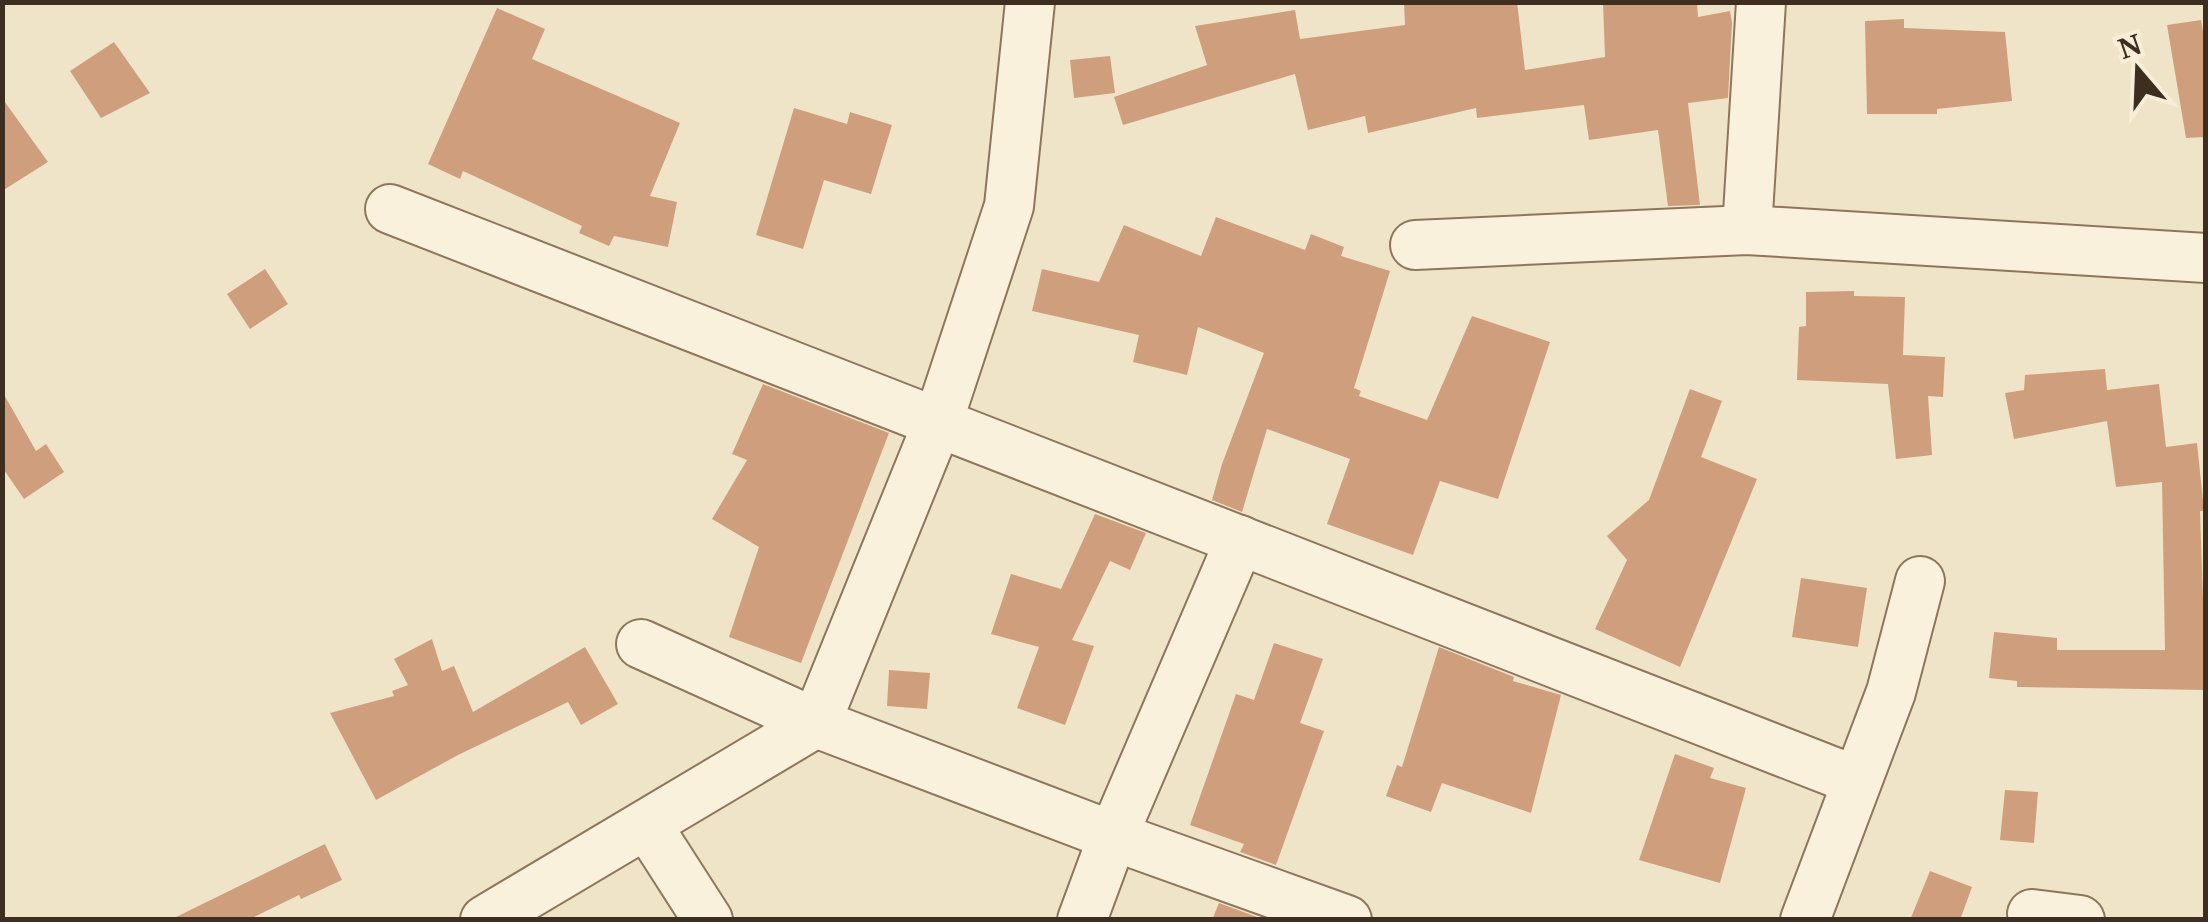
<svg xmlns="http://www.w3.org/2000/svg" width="2208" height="922" viewBox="0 0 2208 922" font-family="'Noto Serif',serif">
	<rect width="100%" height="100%" fill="#f0e4c8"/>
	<g fill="#cf9f7d">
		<path d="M1404,2H1517L1525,70L1605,57L1603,2H1697L1698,17L1730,11L1732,23L1728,98L1688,103L1700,205L1668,206L1658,130L1589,140L1584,105L1477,118L1476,108L1368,133L1365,116L1308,130L1295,74L1123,125L1114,97L1207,65L1195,26L1295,10L1300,39L1405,25Z"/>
		<path d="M497,8L545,29L532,59L680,123L650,196L677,202L668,247L614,236L609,246L579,233L582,226L463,171L460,179L428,164Z"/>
		<path d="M1904,19V28L2005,32L2012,101L1937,109V114H1867L1865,21Z"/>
		<path d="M2201,20L2206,50V137L2186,138L2167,25Z"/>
		<path d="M114,42L150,93L101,118L70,71Z"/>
		<path d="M1110,56L1115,93L1074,98L1070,60Z"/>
		<path d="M2,98L48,162L2,191Z"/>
		<path d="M794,108L847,124L850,112L892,125L871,194L824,180L803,249L756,235Z"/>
		<path d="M1216,217L1305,250L1311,234L1344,247L1341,256L1390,271L1354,388L1361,391L1359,396L1427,420L1472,316L1550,342L1498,499L1440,481L1413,555L1327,524L1350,459L1267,429L1242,512L1212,500L1222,464L1264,353L1198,327L1187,375L1133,362L1139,335L1032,311L1042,269L1099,282L1124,225L1201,256Z"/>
		<path d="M265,269L288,304L250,329L227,294Z"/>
		<path d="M1854,291V296L1905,297L1903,355L1945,357L1943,397L1928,396L1932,455L1896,459L1888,384L1797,380L1799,327L1806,326V292Z"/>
		<path d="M2105,369L2107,390L2159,384L2166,447L2197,443L2204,511H2200L2206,690L2017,687V681L1989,678L1994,632L2057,638V650H2165L2162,482L2116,487L2107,421L2014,439L2005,393L2024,390L2025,375Z"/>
		<path d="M763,384L889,433L801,663L729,637L759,547L712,519L747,460L732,454Z"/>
		<path d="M1690,389L1722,401L1701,457L1757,479L1680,667L1595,629L1627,560L1607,536L1649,500Z"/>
		<path d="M2,391L36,451L46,444L64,472L24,499L2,467Z"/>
		<path d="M1095,514L1146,533L1130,570L1110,561L1072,640L1094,646L1065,725L1017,708L1039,647L991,634L1011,574L1061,589Z"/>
		<path d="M1801,578L1867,588L1858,647L1792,637Z"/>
		<path d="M432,639L442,671L454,666L473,712L585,647L618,704L581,725L568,702L458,755L376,800L330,713L394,696L392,691L408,685L394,659Z"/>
		<path d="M1274,643L1323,659L1300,723L1324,731L1276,865L1240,852L1244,844L1190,825L1236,694L1254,700Z"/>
		<path d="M1439,647L1514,677L1513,681L1561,695L1531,813L1442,783L1431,812L1386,796L1397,765L1402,767Z"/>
		<path d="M889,670L930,673L927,709L887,706Z"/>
		<path d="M1675,754L1714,768L1710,778L1746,788L1720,883L1639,860Z"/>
		<path d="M2005,790L2038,792L2034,843L2000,840Z"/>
		<path d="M325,844L342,880L301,899L299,895L248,920H170Z"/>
		<path d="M1930,871L1972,887L1960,920H1910Z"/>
		<path d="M1219,903L1257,917L1256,920H1212Z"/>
	</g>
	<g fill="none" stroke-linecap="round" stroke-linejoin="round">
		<defs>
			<g id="minor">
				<path d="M390,209L1857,781"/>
				<path d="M1747,230L1761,2"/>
				<path d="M1415,245L1747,230L2206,258"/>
				<path d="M641,644L816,723L1113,836L1347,920"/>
				<path d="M647,825L708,920"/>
				<path d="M2032,914L2080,920"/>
				<path d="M485,920L816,723L938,422L1009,206L1030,2"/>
				<path d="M1082,920L1113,836L1240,540"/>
				<path d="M1805,920L1891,692L1920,581"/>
			</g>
		</defs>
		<use href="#minor" stroke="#8d765c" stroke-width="52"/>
		<use href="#minor" stroke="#faf1dc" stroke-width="48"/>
	</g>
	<rect width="2208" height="922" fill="none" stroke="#3d2e20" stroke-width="10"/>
	<g transform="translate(2138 70) rotate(341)" stroke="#f7eed8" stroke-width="8" paint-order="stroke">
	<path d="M0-8L18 38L0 25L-18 38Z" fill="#3d2e20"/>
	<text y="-15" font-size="28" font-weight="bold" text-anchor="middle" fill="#3d2e20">N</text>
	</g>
</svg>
